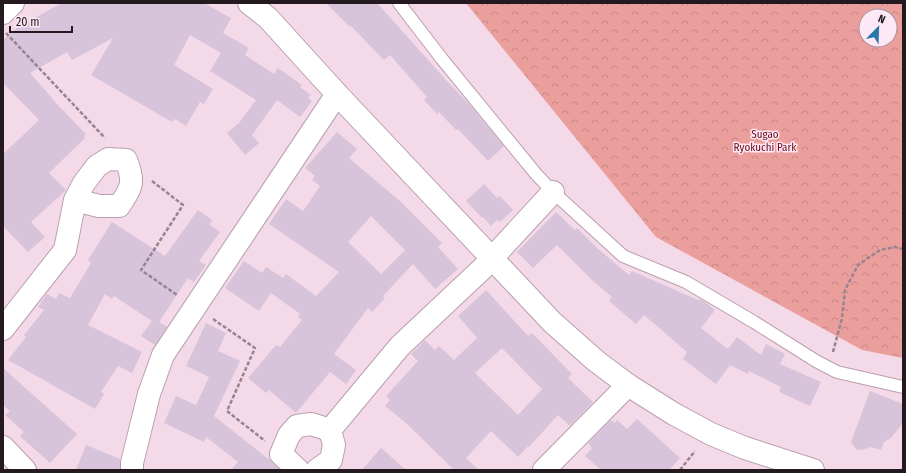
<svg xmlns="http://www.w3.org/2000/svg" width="906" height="473" viewBox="0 0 906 473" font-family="'Fira Sans Condensed',sans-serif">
	<defs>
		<pattern id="park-crowns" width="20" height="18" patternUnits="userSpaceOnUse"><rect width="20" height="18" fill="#eb9f9d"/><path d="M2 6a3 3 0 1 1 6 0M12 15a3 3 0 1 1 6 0" fill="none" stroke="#c98887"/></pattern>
	</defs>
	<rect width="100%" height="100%" fill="#f4d9e9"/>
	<path fill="url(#park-crowns)" fill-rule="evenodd" d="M466,3H903V358L862,350L656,237ZM866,16H890V40H866Z"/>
	<g fill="#d7c4da" fill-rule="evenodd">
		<path d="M62,3H204L231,18L223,33L249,48L245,55L274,74L278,68L302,85L300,87L311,95L308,98L312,101L300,117L277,100L252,135L259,143L245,155L227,133L239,123L256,100L210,71L221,53L190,35L174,65L213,89L204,104L200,102L186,126L175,119L172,122L91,75L113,38L72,60L67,52L30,73L53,99V100L86,134L84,136L85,138L49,173L66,190L31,222L45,237L28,252L3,226V154L39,120L3,83V40L18,27Z"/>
		<path d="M326,3H377L446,80L469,104L504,146L488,161L458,129L456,130L439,112L437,114L424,100L427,97L390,55L384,60L351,26L350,27Z"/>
		<path d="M337,132L357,149L349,158L401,202L442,243L438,247L458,269L435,289L413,264L383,296L385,298L372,312L368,308L334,354L356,370L346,384L330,372L296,413L269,390L266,393L248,378L276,345L280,347L302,320L298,317L300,314L271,293L259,311L225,288L244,261L262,273L266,267L283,278L286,274L316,296L339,272L269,224L286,199L303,211L320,186L312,180L315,176L305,168ZM371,216L405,250L381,274L348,242Z"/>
		<path d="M484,184L497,198L500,196L513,210L500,222L497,220L491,226L483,217L482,218L466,201Z"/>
		<path d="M198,210L212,220L210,225L220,232L199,261L206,265L194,282L188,278L159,322L167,327L155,345L141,336L152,321L114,296L112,299L105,294L88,325L142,352L132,373L118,366L101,392L104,394L95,409L8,360L26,337L24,335L44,310L38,307L47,294L56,299L59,293L70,298L91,263L88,260L112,222L165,256Z"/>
		<path d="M556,212L575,230L577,228L597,248L629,275L632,271L698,300L700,299L705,302L715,310L701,328L728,349L737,337L761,355L766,344L785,354L780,364L821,382L810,406L779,392L781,387L749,371L748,374L730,365L716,384L683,359L687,352L644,315L636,324L609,301L612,297L592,280L557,245L533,268L517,252Z"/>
		<path d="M486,290L528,336L532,333L572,374L568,378L593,402L570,426L558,415L529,447L528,446L518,457L491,431L466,458L479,470H454L406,423L385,406L390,400L386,396L418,361L411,354L425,340L435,350L439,346L454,360L477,338L458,316ZM502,348L542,389L518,415L475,373Z"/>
		<path d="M206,323L226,333L218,351L240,361L214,416L271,461L280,470H231L238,462L206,437L204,442L164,423L176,396L196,405L209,377L186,366Z"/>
		<path d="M3,368L77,434L50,463L20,436L24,432L5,415L10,411L3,405Z"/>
		<path d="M870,391L903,404V423L891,438L884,442L881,450L871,447L862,450H857L851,442Z"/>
		<path d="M637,419L680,458L669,470H601L585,456L592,448L588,443L611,420L615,423L617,420L627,429Z"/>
		<path d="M86,445L120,459V470H76Z"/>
		<path d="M381,448L406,470H362Z"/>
	</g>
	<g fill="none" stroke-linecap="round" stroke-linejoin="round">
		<defs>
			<path id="service" d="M399,3L442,59L536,174L553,192L623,256L686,282L754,322L816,361L837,372L903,387"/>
			<g id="minor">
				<path d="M3,13L13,3"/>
				<path d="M3,329L65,250L75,200L84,183L97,166L108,159L126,160C135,182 132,188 119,206H99L75,200"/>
				<path d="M3,447L25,470"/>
				<path d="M132,470V463L149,394L163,355L337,94"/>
				<path d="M298,470L281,454L289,435L297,426L311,424L330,430"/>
				<path d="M317,470L331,460L334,445L330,430L400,346L483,268L553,192"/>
				<path d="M544,470L628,385"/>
			</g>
			<path id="tertiary" d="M249,3L268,18L337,94L552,322L596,361L628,385L674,414L711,434L745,448L813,470"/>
		</defs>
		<use href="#service" stroke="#b99faf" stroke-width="14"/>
		<use href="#minor" stroke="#b99faf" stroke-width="24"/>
		<use href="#tertiary" stroke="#b99faf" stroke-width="24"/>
		<g stroke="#988490" stroke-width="2.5" stroke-dasharray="4 2" stroke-linecap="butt">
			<path d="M6,33L105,138"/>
			<path d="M152,181L183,205L141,270L177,295"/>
			<path d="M213,319L255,348L227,411L265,441"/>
			<path d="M833,352L842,318L845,290L858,265L880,250L895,247L903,249"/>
			<path d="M680,470L695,451"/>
		</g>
		<use href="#service" stroke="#fff" stroke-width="12"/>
		<use href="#minor" stroke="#fff" stroke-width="22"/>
		<use href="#tertiary" stroke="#fff" stroke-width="22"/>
	</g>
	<g text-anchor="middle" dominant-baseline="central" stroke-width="3" stroke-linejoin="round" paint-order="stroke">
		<g font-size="11" fill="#6b0c19" stroke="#fee8f5">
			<text x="765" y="134">Sugao<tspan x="765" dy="13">Ryokuchi Park</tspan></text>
		</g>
	</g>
	<rect width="906" height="473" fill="none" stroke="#23191f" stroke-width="8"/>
	<g transform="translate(878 28) rotate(23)"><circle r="19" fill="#fee8f5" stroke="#a6959f"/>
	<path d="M0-3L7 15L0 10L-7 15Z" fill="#2778a9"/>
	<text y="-6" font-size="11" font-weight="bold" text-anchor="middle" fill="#23191f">N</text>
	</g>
	<path d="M10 26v6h62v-6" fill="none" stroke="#23191f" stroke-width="2"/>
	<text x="16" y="26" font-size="12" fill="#23191f" stroke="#fee8f5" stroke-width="3" paint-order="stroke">20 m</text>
</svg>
